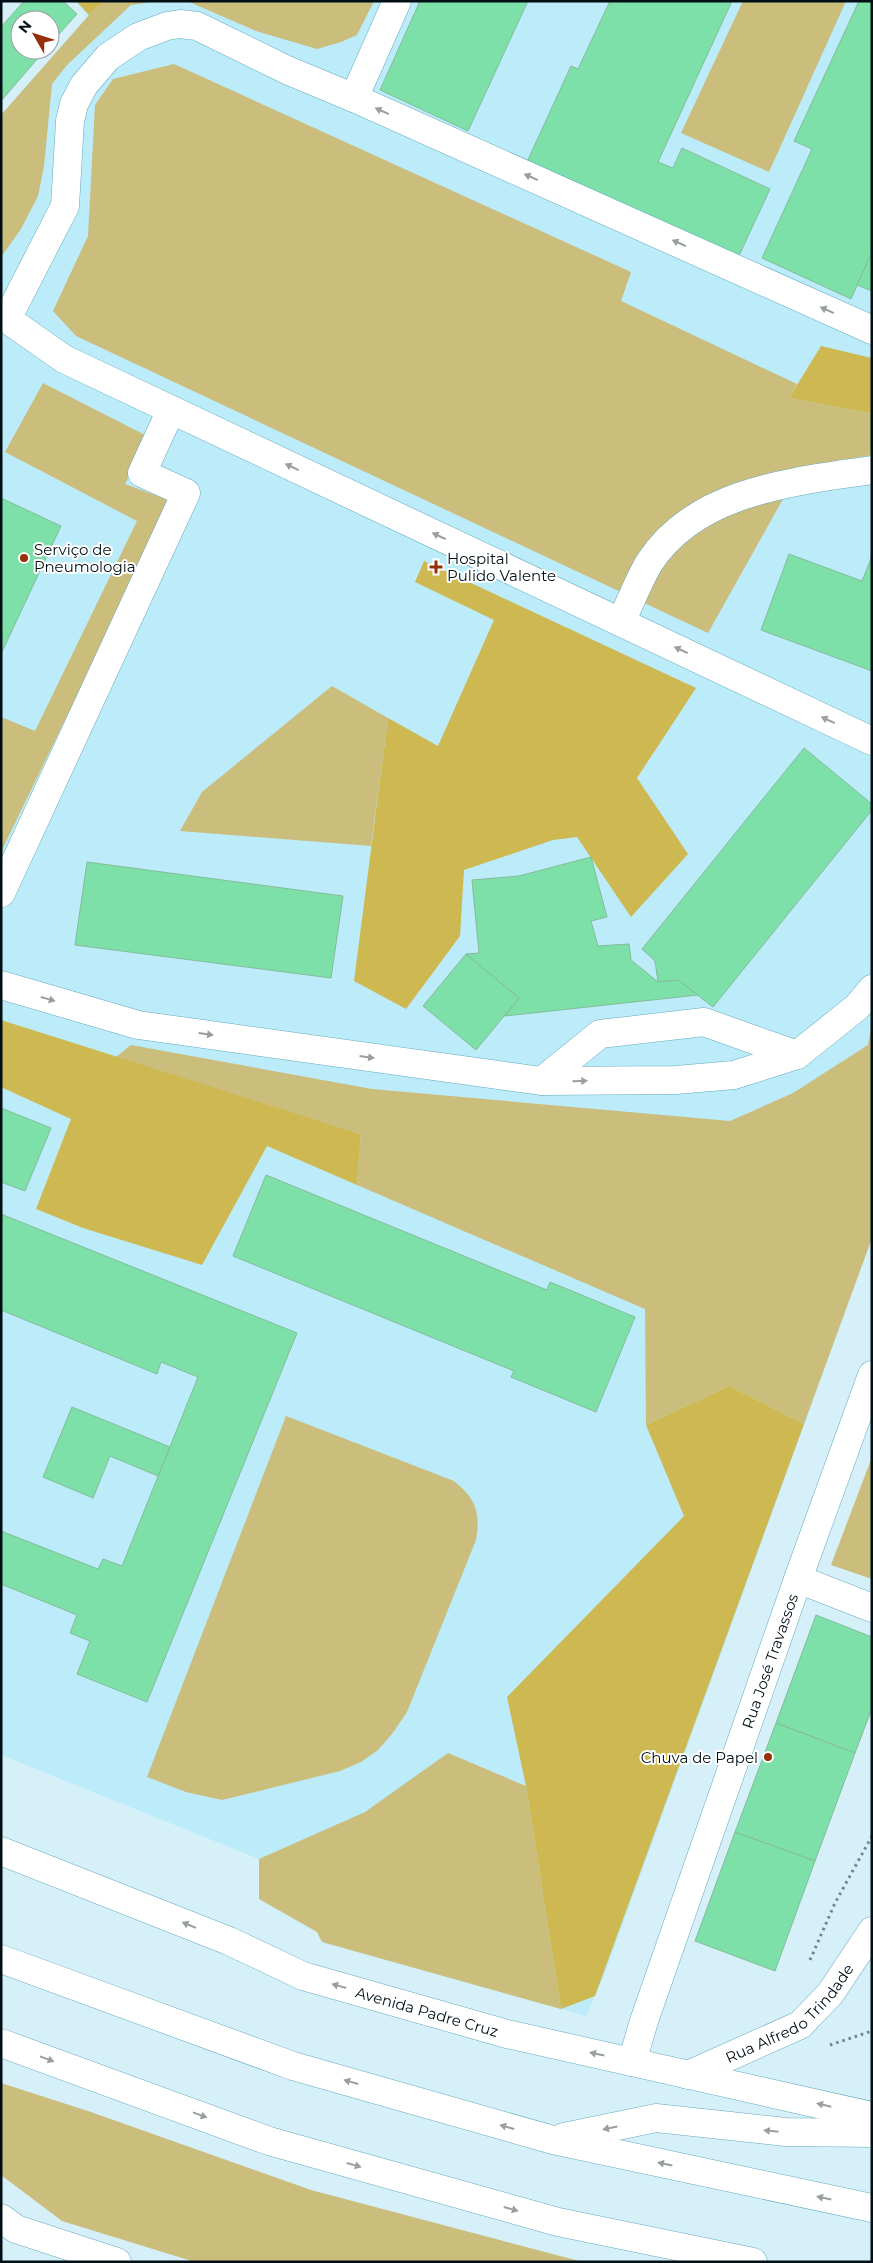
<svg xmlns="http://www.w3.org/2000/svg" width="873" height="2263" viewBox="0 0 873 2263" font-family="Montserrat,sans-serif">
	<rect width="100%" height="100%" fill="#d5f0f9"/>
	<path fill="#bcebf9" d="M76,1H872V1238L604,1976L586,2016L322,1942L317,1932L259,1899V1859L1,1755V115L88,16Z"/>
	<g fill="#cbbd7c">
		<path d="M104,1H158L131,5L67,65L52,84L44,166L38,196L21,229L1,257V115L89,15Z"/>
		<path d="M187,1H374L357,35L341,42L317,49L256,31Z"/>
		<path d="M743,1H846L769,172L681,133Z"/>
		<path d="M174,64L631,272L621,301L797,384L789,398L872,414V455L801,467L708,633L76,336L53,311L88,236L95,105L113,79Z"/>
		<path d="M43,383L149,437L125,484L171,501L1,852V717L35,731L137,521L5,452Z"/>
		<path d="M332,686L388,718L371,846L180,831L202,792Z"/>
		<path d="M872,1022V1238L804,1424L729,1386L646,1425L645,1309L357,1185L361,1134L116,1057L131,1045L372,1089L730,1121L793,1093L868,1045Z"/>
		<path d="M286,1416L454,1481C475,1498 481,1512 476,1540L407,1712L392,1734L378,1750L361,1762L340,1771L222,1800L186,1792L147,1777Z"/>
		<path d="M872,1457V1579L831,1565Z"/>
		<path d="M448,1753L526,1786L561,2009L322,1942L317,1932L259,1899V1859L365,1812Z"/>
		<path d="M1,2083L88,2111L311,2190L583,2262H195L62,2221L1,2175Z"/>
	</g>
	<g fill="#ceb851">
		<path d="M76,1H104L89,15Z"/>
		<path d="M821,346L872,358V414L789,398Z"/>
		<path d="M424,561L696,688L637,778L688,854L631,917L577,837L553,840L464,870L460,936L406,1009L354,981L388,718L438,746L494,620L415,582Z"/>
		<path d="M1,1020L361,1134L357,1185L267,1146L202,1265L83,1228L36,1209L71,1119L1,1087Z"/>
		<path d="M729,1386L804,1424L595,1996L561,2009L526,1786L507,1697L684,1516L646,1425Z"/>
	</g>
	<g fill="#7ce0a8" stroke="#84bc9a">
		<path d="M24,1H63L77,14L50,44V20H20V50H45L1,101V27Z"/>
		<path d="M420,1H528L468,131L380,90Z"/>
		<path d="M610,1H732L658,162L673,168L682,148L770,189L737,260L526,164L571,66L578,69Z"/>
		<path d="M859,1H872V252L851,299L762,258L812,149L794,141Z"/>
		<path d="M872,252V291L857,285Z"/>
		<path d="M1,498L61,526L1,654Z"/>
		<path d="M789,554L862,581L872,556V671L761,630Z"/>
		<path d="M804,748L872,804V810L713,1007L678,980L658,982L655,961L642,949Z"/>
		<path d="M591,857L607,917L591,921L598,946L629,944L631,960L658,982L678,980L698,995L505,1016L519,998L466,954L479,953L472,880L519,876Z"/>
		<path d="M87,862L343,896L331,978L75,945Z"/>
		<path d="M466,954L519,998L476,1050L423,1006Z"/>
		<path d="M1,1108L51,1128L25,1191L1,1182Z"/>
		<path d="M266,1175L547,1290L550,1282L635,1317L596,1412L511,1377L514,1371L233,1256Z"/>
		<path d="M1,1214L297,1333L147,1702L77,1674L90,1641L70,1633L77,1615L1,1584V1531L98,1569L103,1559L122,1566L198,1377L161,1362L157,1374L1,1310Z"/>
		<path d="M72,1407L170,1447L158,1476L110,1456L93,1498L43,1477Z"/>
		<path d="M816,1615L872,1637V1708L855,1753L776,1723Z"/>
		<path d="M776,1723L855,1753L815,1861L735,1832Z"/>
		<path d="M735,1832L815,1861L775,1971L695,1941Z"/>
	</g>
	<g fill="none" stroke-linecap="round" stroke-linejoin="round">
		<defs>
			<g id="minor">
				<path d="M397,1L354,98L872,330"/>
				<path d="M1,318L7,319L64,359L872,741"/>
				<path d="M7,319L65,206L70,121L74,104L84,85L108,57L138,37L167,26L180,24L197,26L287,70L354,98"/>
				<path d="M621,622C630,603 638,582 649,563C696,490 793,482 872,470"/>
				<path d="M1,893L186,493L142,473L171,410"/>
				<path d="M1,985L138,1025L542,1081L676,1080L734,1075L797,1055L857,1007L872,989"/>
				<path d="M542,1081L600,1034L704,1022L797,1055"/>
				<path d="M798,1579L872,1608"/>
				<path id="s1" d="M1,1851L229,1941L303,1976L507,2034L872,2116"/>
				<path id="s2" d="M632,2062L644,2021L798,1579L872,1375"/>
				<path id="s3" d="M688,2075L800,2025L830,1994L872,1931"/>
				<path d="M1,2218L16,2229L117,2262"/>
			</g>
			<g id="highway">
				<path d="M1,1959L293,2066L553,2140L872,2208"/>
				<path d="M1,2043L269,2141L558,2222L753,2262"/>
				<path d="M564,2137L656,2118L786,2132L872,2133"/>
			</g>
		</defs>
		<use href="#minor" stroke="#64aabe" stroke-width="29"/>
		<use href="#highway" stroke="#64aabe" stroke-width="29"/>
		<g stroke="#70858d" stroke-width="3" stroke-dasharray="2.5 4" stroke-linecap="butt">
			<path d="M810,1960L835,1903L872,1836"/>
			<path d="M830,2045L872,2031"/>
		</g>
		<use href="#minor" stroke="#fff" stroke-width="28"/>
		<use href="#highway" stroke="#fff" stroke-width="28"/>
	</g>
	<defs><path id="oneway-solid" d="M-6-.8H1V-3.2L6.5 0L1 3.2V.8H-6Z" transform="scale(1.25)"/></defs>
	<g fill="#999fa1">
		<use href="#oneway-solid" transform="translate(382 111) rotate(-156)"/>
		<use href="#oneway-solid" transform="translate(531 177) rotate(-156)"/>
		<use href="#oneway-solid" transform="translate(679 243) rotate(-156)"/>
		<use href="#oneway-solid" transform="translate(827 310) rotate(-156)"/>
		<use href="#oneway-solid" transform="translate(292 467) rotate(-155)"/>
		<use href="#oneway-solid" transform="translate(439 536) rotate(-155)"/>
		<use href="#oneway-solid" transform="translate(681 650) rotate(-155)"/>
		<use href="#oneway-solid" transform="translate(828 720) rotate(-155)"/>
		<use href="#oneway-solid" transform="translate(48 999) rotate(16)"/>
		<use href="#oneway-solid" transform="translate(206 1034) rotate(8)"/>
		<use href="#oneway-solid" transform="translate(367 1057) rotate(8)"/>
		<use href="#oneway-solid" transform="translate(580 1081) rotate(-1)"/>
		<use href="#oneway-solid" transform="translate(189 1925) rotate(-158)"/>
		<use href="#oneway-solid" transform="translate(339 1986) rotate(-164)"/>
		<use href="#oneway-solid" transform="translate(597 2054) rotate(-168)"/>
		<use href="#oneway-solid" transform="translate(47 2059) rotate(20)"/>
		<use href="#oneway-solid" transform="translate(351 2082) rotate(-164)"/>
		<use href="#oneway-solid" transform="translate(824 2105) rotate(-167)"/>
		<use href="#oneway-solid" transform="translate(200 2115) rotate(20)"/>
		<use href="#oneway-solid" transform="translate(507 2127) rotate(-164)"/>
		<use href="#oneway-solid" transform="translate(610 2128) rotate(168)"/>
		<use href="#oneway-solid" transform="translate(771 2131) rotate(-174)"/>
		<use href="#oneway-solid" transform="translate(665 2164) rotate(-168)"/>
		<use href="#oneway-solid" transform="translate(354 2165) rotate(16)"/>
		<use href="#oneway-solid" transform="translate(824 2198) rotate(-168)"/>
		<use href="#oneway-solid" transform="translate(511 2209) rotate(16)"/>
	</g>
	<g fill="#96300b" stroke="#fff" stroke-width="2">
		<circle cx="24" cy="558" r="5"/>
		<path d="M433.5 559.5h5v5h5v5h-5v5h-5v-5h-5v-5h5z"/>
		<circle cx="768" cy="1757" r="5"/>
	</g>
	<g text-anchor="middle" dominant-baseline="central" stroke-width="4" stroke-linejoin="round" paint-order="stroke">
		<g font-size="15" fill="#000f15" stroke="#fff" text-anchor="start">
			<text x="34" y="549">Serviço de<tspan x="34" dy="17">Pneumologia</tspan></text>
			<text x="447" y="558">Hospital<tspan x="447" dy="17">Pulido Valente</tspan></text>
			<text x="758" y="1757" text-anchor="end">Chuva de Papel</text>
		</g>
		<g font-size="15" fill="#000f15" stroke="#fff">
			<text stroke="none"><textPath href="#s2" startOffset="424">Rua José Travassos</textPath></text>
			<text stroke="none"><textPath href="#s3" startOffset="121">Rua Alfredo Trindade</textPath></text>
			<text stroke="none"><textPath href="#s1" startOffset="456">Avenida Padre Cruz</textPath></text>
		</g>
	</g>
	<rect width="873" height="2263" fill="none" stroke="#000f15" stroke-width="5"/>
	<g transform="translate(35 35) rotate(309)"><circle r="24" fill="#ffffff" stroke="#999fa1"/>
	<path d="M0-4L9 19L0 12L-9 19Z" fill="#96300b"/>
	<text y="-8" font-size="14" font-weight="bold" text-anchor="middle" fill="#000f15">N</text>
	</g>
</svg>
